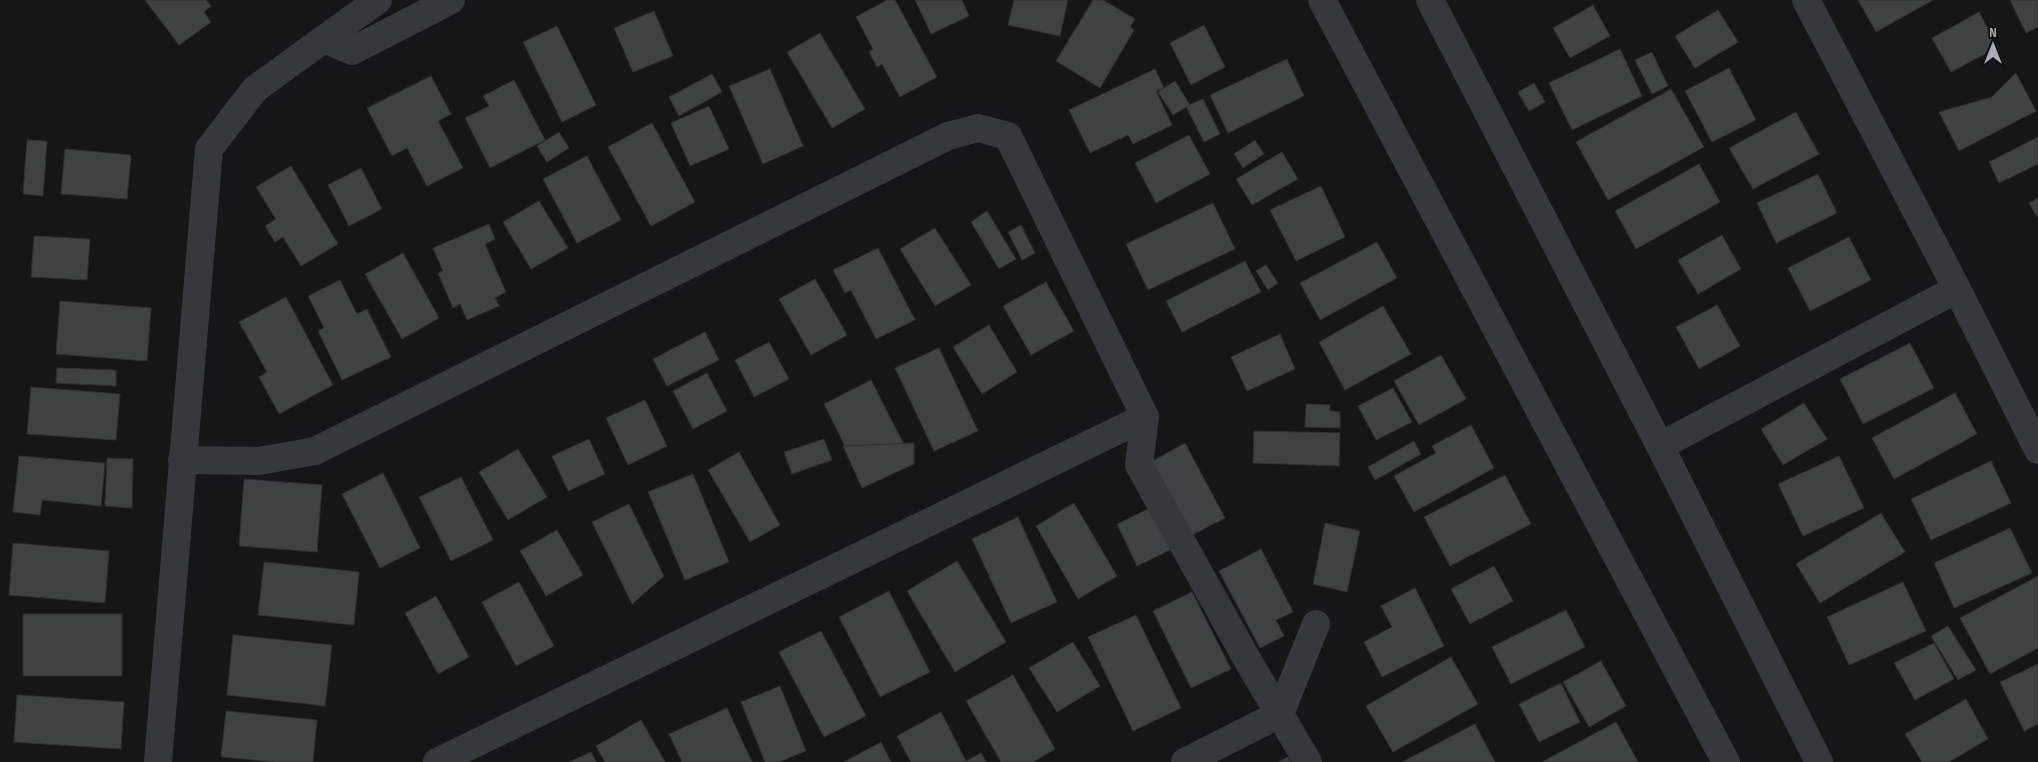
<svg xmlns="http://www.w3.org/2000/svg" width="2038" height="762" viewBox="0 0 2038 762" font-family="'Sofia Sans Condensed',sans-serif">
	<rect width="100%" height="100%" fill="#161618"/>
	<g fill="#404145" stroke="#303034">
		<path d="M145,0H206L211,6L204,12L211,22L179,45Z"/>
		<path d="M887,0H895L937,77L900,97L882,64L877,67L869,52L873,49L856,17Z"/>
		<path d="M915,0H962L969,16L931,34Z"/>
		<path d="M1014,0H1068L1060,36L1008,25Z"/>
		<path d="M1093,0H1103L1135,19L1130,27L1134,30L1100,88L1056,61Z"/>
		<path d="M1858,0H1933L1876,32Z"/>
		<path d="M2010,0H2038V27L2026,33Z"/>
		<path d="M1593,5L1610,36L1570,58L1553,28Z"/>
		<path d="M1718,10L1738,42L1695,68L1675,36Z"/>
		<path d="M654,11L673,56L633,72L614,28Z"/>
		<path d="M1979,12L1998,47L1951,72L1932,38Z"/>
		<path d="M1204,25L1225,67L1191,85L1170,43Z"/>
		<path d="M557,26L596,105L562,122L523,42Z"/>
		<path d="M820,33L865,109L832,128L787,52Z"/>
		<path d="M1620,49L1642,96L1572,130L1549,83Z"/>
		<path d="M1652,52L1668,86L1652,94L1635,60Z"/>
		<path d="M1287,59L1304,96L1228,133L1210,95Z"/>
		<path d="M1729,68L1756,120L1712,142L1685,91Z"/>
		<path d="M770,69L803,146L763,164L729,86Z"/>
		<path d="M1155,69L1164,88L1156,91L1172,125L1133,144L1128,135L1090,153L1069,110Z"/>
		<path d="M2016,73L2036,111L1959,151L1939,112L1992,97Z"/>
		<path d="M712,74L722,92L679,116L669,97Z"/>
		<path d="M431,76L451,114L438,121L463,168L427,186L407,148L392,156L367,108Z"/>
		<path d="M514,80L545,140L490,168L465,118L489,106L483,96Z"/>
		<path d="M1175,81L1190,105L1173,115L1158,92Z"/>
		<path d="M1534,83L1545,102L1529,111L1518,92Z"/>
		<path d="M1671,89L1704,147L1608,200L1576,142Z"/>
		<path d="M1203,99L1220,134L1204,142L1186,106Z"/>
		<path d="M709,106L729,149L690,166L671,123Z"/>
		<path d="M1796,112L1819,154L1753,189L1729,148Z"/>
		<path d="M652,123L695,202L651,226L608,147Z"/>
		<path d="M559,132L569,148L547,162L537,146Z"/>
		<path d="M1189,135L1210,174L1156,203L1135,163Z"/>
		<path d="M2038,137V164L1999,183L1989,162Z"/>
		<path d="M27,140L47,141L43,196L23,194Z"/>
		<path d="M1255,140L1264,154L1243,168L1234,154Z"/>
		<path d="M65,149L131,155L127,199L61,194Z"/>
		<path d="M1282,152L1298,179L1252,205L1236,179Z"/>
		<path d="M587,156L621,220L577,243L543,179Z"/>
		<path d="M1699,164L1720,202L1636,249L1615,211Z"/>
		<path d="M291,166L338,244L301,266L283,237L275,242L265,226L276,219L256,187Z"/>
		<path d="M361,168L382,209L349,226L328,185Z"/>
		<path d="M1818,174L1837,213L1776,243L1757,203Z"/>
		<path d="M1321,186L1345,237L1296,261L1270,210Z"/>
		<path d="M2038,198V218L2029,203Z"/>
		<path d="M539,201L568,248L531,269L503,222Z"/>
		<path d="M1213,203L1235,249L1148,290L1126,244Z"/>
		<path d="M987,211L1016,259L999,269L971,222Z"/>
		<path d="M489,224L495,239L485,244L506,292L495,298L499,306L467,320L460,304L453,308L438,273L443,271L433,248Z"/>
		<path d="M1021,225L1035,253L1022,260L1008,232Z"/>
		<path d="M935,228L971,285L935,306L900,249Z"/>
		<path d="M1722,235L1741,269L1698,294L1678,260Z"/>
		<path d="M34,236L90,239L87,280L31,277Z"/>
		<path d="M1849,237L1871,280L1810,311L1788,268Z"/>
		<path d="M1377,242L1397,278L1320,320L1300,283Z"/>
		<path d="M878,248L915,320L876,339L851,290L845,293L833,270Z"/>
		<path d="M403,253L439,318L402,339L365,274Z"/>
		<path d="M1245,261L1261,292L1182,332L1166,301Z"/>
		<path d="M1266,265L1278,283L1268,290L1256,271Z"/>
		<path d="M815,279L847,335L811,355L779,299Z"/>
		<path d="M340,280L357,314L367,309L391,357L342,380L318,331L324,328L308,296Z"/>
		<path d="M1046,282L1074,331L1031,355L1003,306Z"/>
		<path d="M286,297L333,385L279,414L259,377L267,372L239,322Z"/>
		<path d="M60,301L151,308L147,361L56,354Z"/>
		<path d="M1717,305L1740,346L1699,369L1676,327Z"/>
		<path d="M1383,306L1411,354L1345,390L1319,342Z"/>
		<path d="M989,325L1017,372L982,394L953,347Z"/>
		<path d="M705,332L719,360L667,386L653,359Z"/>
		<path d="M1280,334L1295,369L1247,391L1231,357Z"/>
		<path d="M769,342L789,379L754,397L735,360Z"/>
		<path d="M1910,343L1934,388L1863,424L1840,379Z"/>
		<path d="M939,348L978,431L934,451L895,368Z"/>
		<path d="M1441,355L1466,399L1419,425L1394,381Z"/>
		<path d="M57,368L116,370V386L56,383Z"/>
		<path d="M707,373L727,411L693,429L673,391Z"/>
		<path d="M871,380L911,458L863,482L824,404Z"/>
		<path d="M31,387L120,394L116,440L27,434Z"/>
		<path d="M1393,388L1412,422L1376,440L1358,406Z"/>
		<path d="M1955,393L1977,434L1894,479L1872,438Z"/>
		<path d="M645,400L667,446L628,465L606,418Z"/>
		<path d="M1804,403L1827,439L1783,465L1761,429Z"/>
		<path d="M1306,404L1330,405V411L1340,412V428L1305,427Z"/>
		<path d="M1471,425L1494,468L1414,512L1394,476L1436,453L1432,446Z"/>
		<path d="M1254,431L1340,433L1339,466L1253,463Z"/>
		<path d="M589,439L605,474L568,491L552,456Z"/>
		<path d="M824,439L832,460L792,474L784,452Z"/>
		<path d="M1414,441L1421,454L1375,480L1368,467Z"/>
		<path d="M914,443V464L862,488L843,446Z"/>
		<path d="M1185,443L1225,518L1190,536L1151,462Z"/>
		<path d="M518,449L547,497L508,520L479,472Z"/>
		<path d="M739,452L780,525L750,542L708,470Z"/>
		<path d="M19,456L105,463L101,506L42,500L40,515L13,512Z"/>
		<path d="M1839,456L1864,508L1803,536L1778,484Z"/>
		<path d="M107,458L133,459L132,508L105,506Z"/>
		<path d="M1991,461L2011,503L1931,540L1911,499Z"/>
		<path d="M383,473L420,548L380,568L342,494Z"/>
		<path d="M693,474L729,562L685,580L648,492Z"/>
		<path d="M1505,475L1531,524L1450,566L1424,517Z"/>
		<path d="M461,477L493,540L451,561L419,497Z"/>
		<path d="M244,479L322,485L317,552L239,546Z"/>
		<path d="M1074,503L1117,576L1078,599L1036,526Z"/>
		<path d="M629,504L664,576L632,604L592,522Z"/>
		<path d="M1154,506L1174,548L1137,566L1117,524Z"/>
		<path d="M1881,513L1905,552L1820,603L1796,564Z"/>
		<path d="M1018,517L1057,602L1011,623L972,539Z"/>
		<path d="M1325,523L1360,531L1347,592L1313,584Z"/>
		<path d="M2010,528L2032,573L1954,608L1934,563Z"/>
		<path d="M557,530L583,575L546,596L520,551Z"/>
		<path d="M13,543L109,551L105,603L9,595Z"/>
		<path d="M1261,549L1293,612L1276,620L1284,636L1260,648L1219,571Z"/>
		<path d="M957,561L1006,642L955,672L907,591Z"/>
		<path d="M264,562L359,572L354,625L258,615Z"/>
		<path d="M1494,566L1513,601L1470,624L1451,589Z"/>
		<path d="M2038,576V648L1990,674L1960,618Z"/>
		<path d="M519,582L554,646L516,666L482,602Z"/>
		<path d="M1903,582L1926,631L1849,665L1827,617Z"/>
		<path d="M1415,588L1444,646L1382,677L1364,642L1392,627L1381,606Z"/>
		<path d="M889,591L930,672L880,697L839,617Z"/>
		<path d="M1192,592L1231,669L1191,688L1153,611Z"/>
		<path d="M436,596L469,657L438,674L405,613Z"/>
		<path d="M1566,610L1585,647L1511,684L1492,647Z"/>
		<rect x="23" y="614" width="99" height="62"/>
		<path d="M1136,615L1181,708L1133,731L1088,637Z"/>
		<path d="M1948,626L1976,670L1958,680L1931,636Z"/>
		<path d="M821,631L866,716L824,737L779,652Z"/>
		<path d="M233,635L332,645L325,706L227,695Z"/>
		<path d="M1073,642L1100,686L1057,712L1029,668Z"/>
		<path d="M1934,643L1954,679L1915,700L1894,663Z"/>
		<path d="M1451,657L1478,704L1393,752L1366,706Z"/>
		<path d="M1601,661L1626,706L1589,727L1563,682Z"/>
		<path d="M2038,664V724L2024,731L2000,682Z"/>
		<path d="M1013,675L1055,749L1033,762H1001L966,701Z"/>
		<path d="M1561,683L1580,722L1539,742L1519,704Z"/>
		<path d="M780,686L806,751L779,762H765L741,702Z"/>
		<path d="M17,695L124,702L121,749L14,742Z"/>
		<path d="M1966,699L1988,739L1949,762H1922L1905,734Z"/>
		<path d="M727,708L752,762H682L669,734Z"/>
		<path d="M226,711L317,720L313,762H274L221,757Z"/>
		<path d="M941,712L966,761L981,753L986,762H911L897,736Z"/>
		<path d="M641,720L665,762H605L596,746Z"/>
		<path d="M1616,722L1638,762H1542Z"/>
		<path d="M1475,724L1495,762H1402Z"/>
		<path d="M881,742L891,762H844Z"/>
		<path d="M591,752L596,762H569Z"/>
		<path d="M1288,757L1291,762H1278Z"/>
	</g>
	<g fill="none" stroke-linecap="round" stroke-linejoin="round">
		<g stroke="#37383d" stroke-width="28">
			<path d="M1322,0L1726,762"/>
			<path d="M1430,0L1660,446L1819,762"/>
			<path d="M1806,0L1957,289L2038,450"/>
			<path d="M324,39L352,51L451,0"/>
			<path d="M1660,446L1957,289"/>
			<path d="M182,460L259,461L315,451L948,136L978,128L1008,136L1145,417L1139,465L1248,661L1308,762"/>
			<path d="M158,762L209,149L255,89L378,0"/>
			<path d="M437,762L1145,417"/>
			<path d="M1185,762L1280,714L1316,624"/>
		</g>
	</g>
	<g transform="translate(1993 45)" stroke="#111113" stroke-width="4" paint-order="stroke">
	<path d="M0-4L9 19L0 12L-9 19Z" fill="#a8adb8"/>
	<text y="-8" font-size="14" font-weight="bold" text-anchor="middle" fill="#a8adb8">N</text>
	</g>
</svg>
